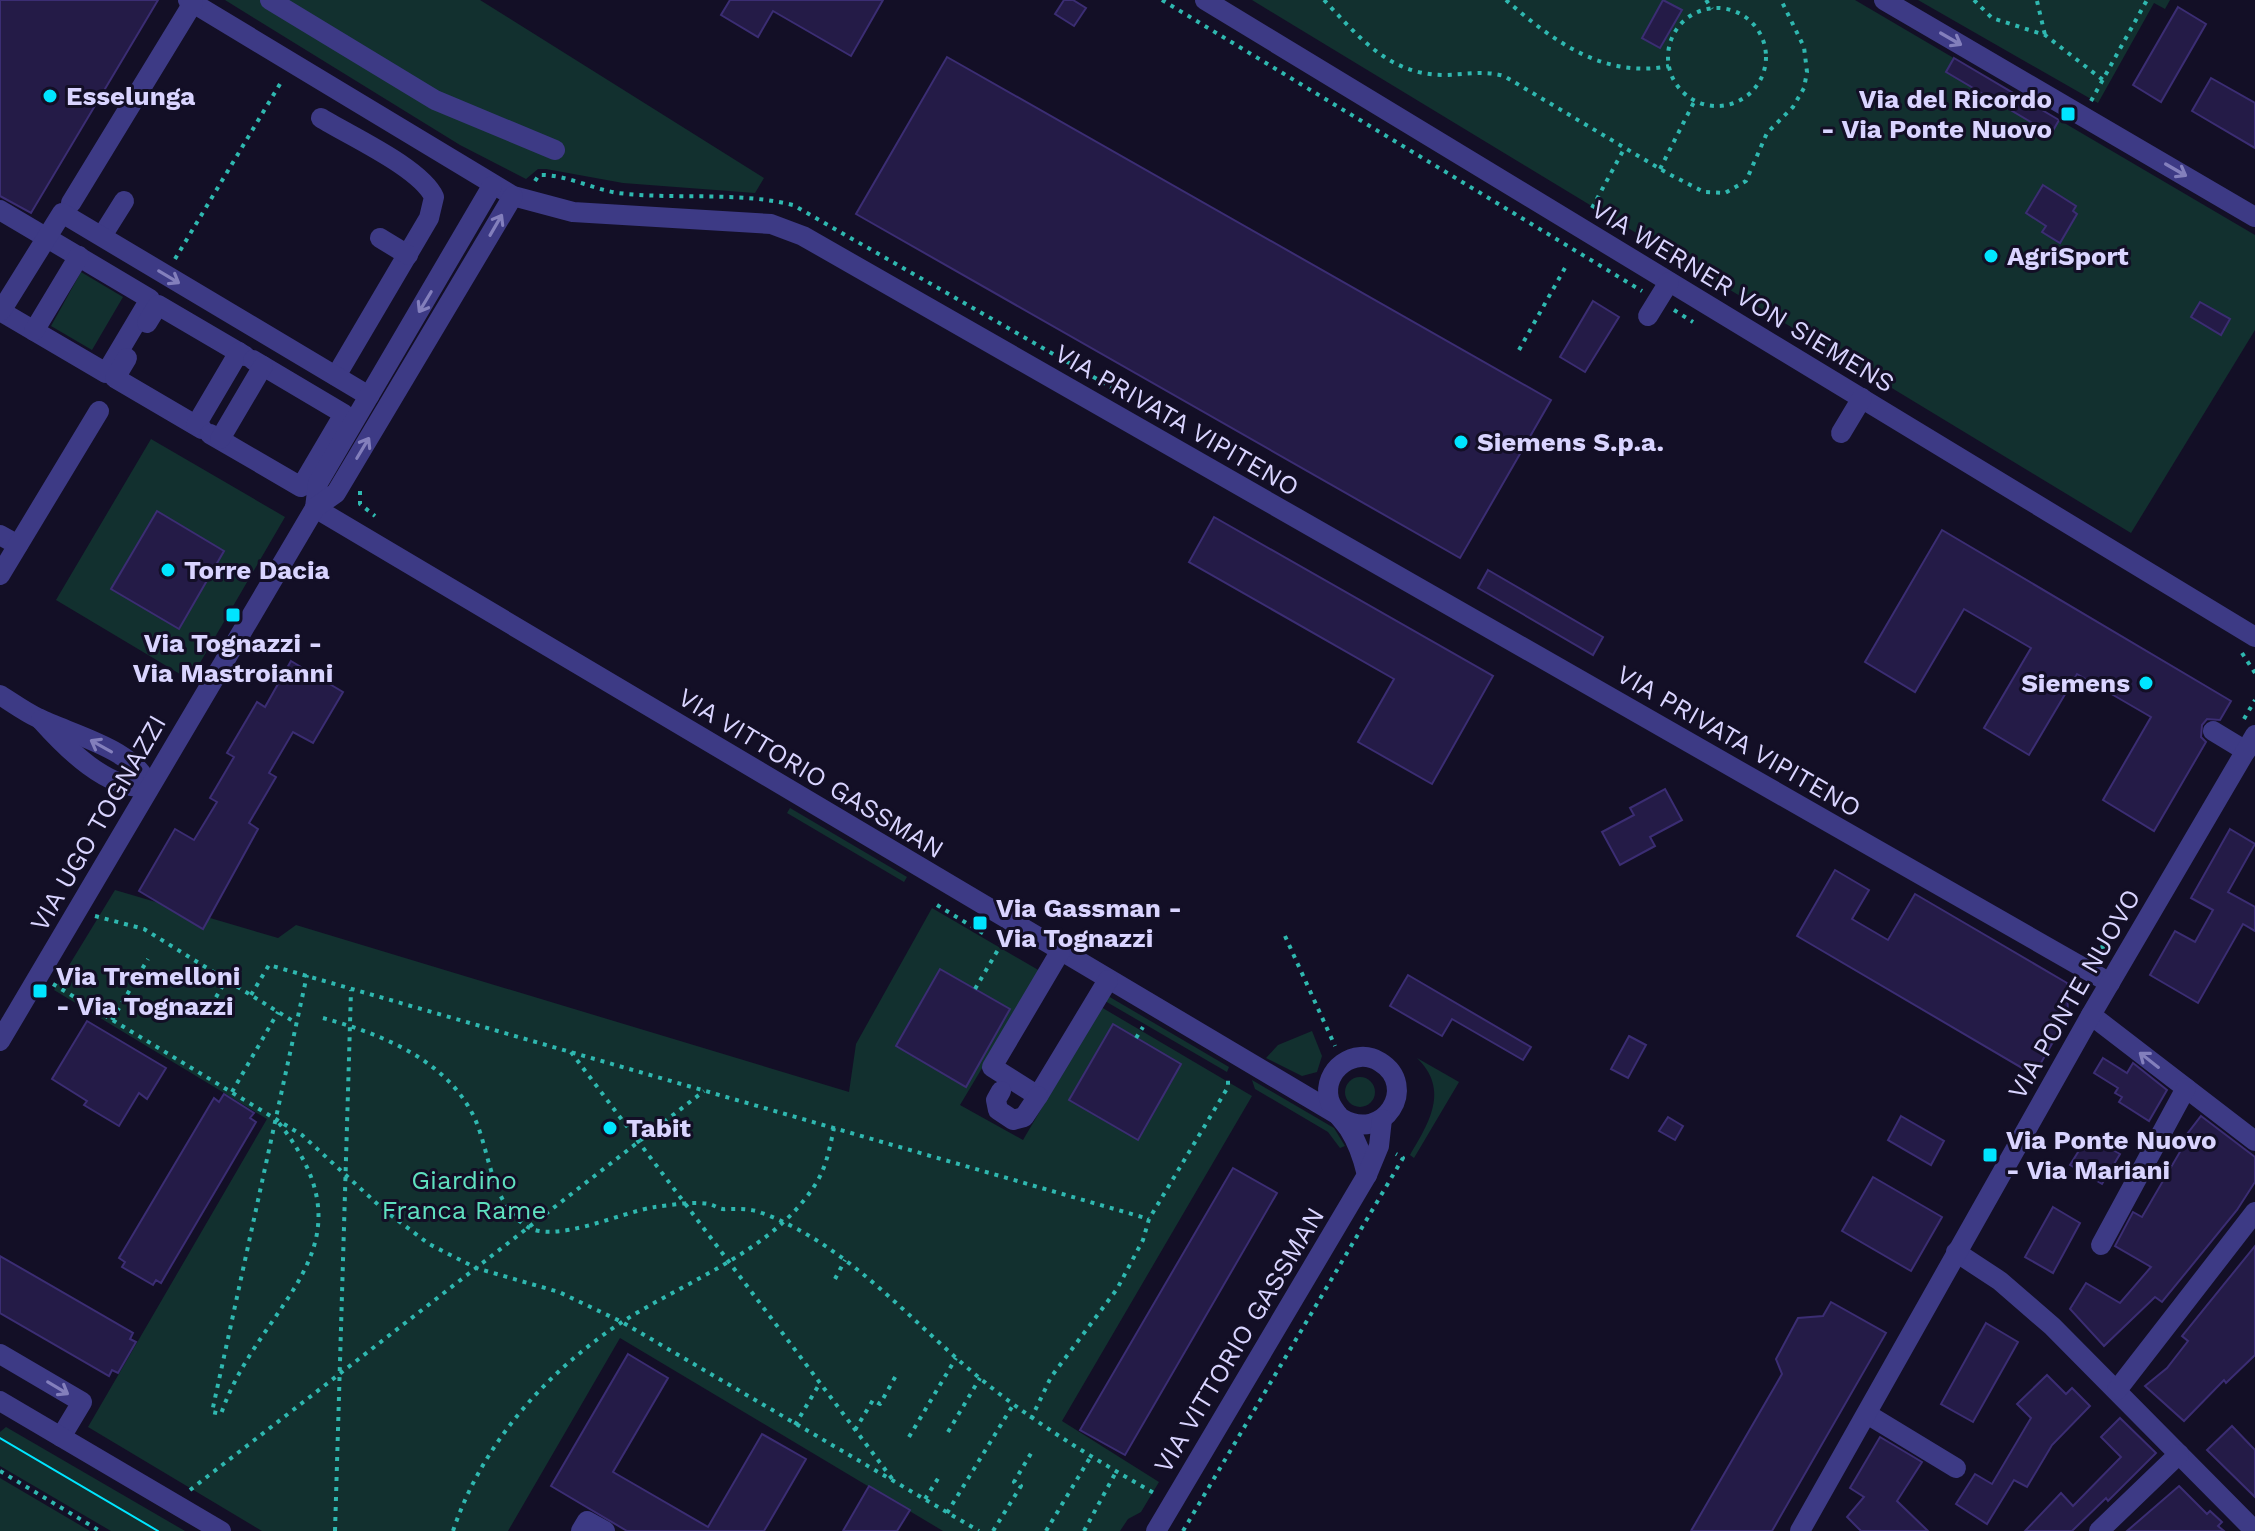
<svg xmlns="http://www.w3.org/2000/svg" width="2255" height="1531" viewBox="0 0 2255 1531" font-family="'Work Sans',sans-serif">
	<rect width="100%" height="100%" fill="#130f26"/>
	<g fill="#12302f" fill-rule="evenodd">
		<path d="M225,0H480L764,178L755,193L623,183L546,169H538L526,179L460,145Z"/>
		<path d="M1252,0H1855L2255,235V330L2131,533Z"/>
		<path d="M1918,0H2170L2165,9L2154,3L2098,103Z"/>
		<path d="M81,272L123,297L92,350L51,326Z"/>
		<path d="M151,439L285,517L190,680L56,600ZM157,512L224,551L179,629L112,589Z"/>
		<path d="M790,808L907,877L904,882L787,813Z"/>
		<path d="M115,890L278,938L296,925L849,1092L856,1044L932,908L1040,971L960,1105L1023,1140L1101,1007L1252,1096L1062,1421L1159,1482L1141,1512L1128,1519L1120,1531H943L620,1338L508,1531H262L88,1427L267,1119L54,990Z"/>
		<path d="M1108,996L1229,1067L1227,1072L1105,1001Z"/>
		<path d="M1312,1031L1322,1056L1317,1072L1302,1076L1266,1058L1278,1045Z"/>
		<path d="M1417,1058L1459,1082L1414,1158L1410,1155C1429,1123 1450,1090 1417,1058Z"/>
		<circle cx="1360" cy="1092" r="15"/>
		<path d="M1252,1080L1334,1128L1345,1146L1340,1148L1328,1132L1255,1089Z"/>
		<path d="M6,1427L185,1531H111L0,1466V1432Z"/>
		<path d="M0,1478L90,1531H0Z"/>
	</g>
	<g fill="#241b47" stroke="#3b2d73" stroke-width="2">
		<path d="M0,0H158L31,213L0,196Z"/>
		<path d="M730,0H883L851,56L773,11L758,37L721,15Z"/>
		<path d="M1064,0H1073L1086,8L1074,26L1055,14Z"/>
		<path d="M1663,0L1682,10L1660,48L1642,38Z"/>
		<path d="M2178,7L2206,24L2161,102L2133,85Z"/>
		<path d="M947,57L1551,400L1460,558L856,214Z"/>
		<path d="M1954,58L2059,120L2051,134L1946,72Z"/>
		<path d="M2211,78L2255,103V148L2192,111Z"/>
		<path d="M2043,185L2076,206L2073,211L2077,214L2060,243L2042,232L2046,226L2026,213Z"/>
		<path d="M1593,301L1619,317L1585,372L1560,357Z"/>
		<path d="M2200,302L2230,319L2221,335L2191,317Z"/>
		<path d="M157,511L224,551L179,629L111,589Z"/>
		<path d="M1214,517L1493,676L1432,784L1358,742L1394,679L1189,562Z"/>
		<path d="M1942,530L2231,701L2220,720L2207,719L2202,725L2201,737L2206,742L2154,831L2103,800L2151,717L2077,674L2029,755L1984,728L2031,648L1964,609L1915,692L1865,662Z"/>
		<path d="M1488,570L1603,637L1593,655L1478,588Z"/>
		<path d="M291,661L343,692L313,743L293,732L269,773L276,777L249,823L258,829L203,929L139,891L175,829L194,840L217,802L210,798L234,757L227,753L257,702L265,707Z"/>
		<path d="M1665,789L1682,820L1650,837L1655,846L1620,865L1602,832L1634,815L1630,808Z"/>
		<path d="M2230,829L2255,844L2228,892L2255,907V931L2243,924L2198,1003L2150,975L2175,931L2195,942L2213,910L2191,898Z"/>
		<path d="M1835,870L1869,890L1852,919L1888,940L1915,894L2067,983L2068,1016L2034,1075L1797,936Z"/>
		<path d="M940,969L1010,1009L966,1087L896,1046Z"/>
		<path d="M1408,975L1531,1047L1523,1060L1452,1019L1442,1036L1390,1006Z"/>
		<path d="M87,1021L166,1068L147,1099L139,1093L119,1126L84,1105L87,1101L52,1079Z"/>
		<path d="M1113,1024L1181,1064L1138,1140L1069,1100Z"/>
		<path d="M1629,1036L1646,1045L1628,1078L1611,1069Z"/>
		<path d="M2103,1058L2127,1073L2133,1063L2167,1090L2149,1121L2119,1102L2122,1097L2115,1093L2118,1088L2094,1073Z"/>
		<path d="M224,1094L254,1113L250,1118L256,1122L161,1283L156,1280L153,1285L122,1267L125,1262L119,1258L214,1098L219,1102Z"/>
		<path d="M1901,1116L1944,1141L1931,1165L1888,1140Z"/>
		<path d="M2201,1116L2255,1157V1182L2237,1210L2162,1302L2155,1297L2104,1346L2070,1309L2086,1283L2120,1303L2151,1267L2115,1246L2133,1212L2142,1217L2184,1145L2181,1142Z"/>
		<path d="M1668,1117L1683,1126L1675,1140L1659,1131Z"/>
		<path d="M2088,1136L2120,1154L2102,1184L2070,1165Z"/>
		<path d="M1233,1168L1277,1193L1125,1455L1080,1430Z"/>
		<path d="M1873,1177L1942,1217L1911,1271L1842,1231Z"/>
		<path d="M2053,1207L2080,1223L2053,1273L2025,1257Z"/>
		<path d="M2255,1246V1355L2226,1383L2224,1380L2184,1421L2145,1386L2167,1368L2188,1341L2182,1336Z"/>
		<path d="M0,1256L133,1333L130,1339L136,1342L118,1373L112,1370L109,1376L0,1313Z"/>
		<path d="M1831,1302L1886,1333L1772,1531H1691L1782,1374L1776,1359L1798,1318L1823,1316Z"/>
		<path d="M1986,1323L2018,1342L1973,1422L1941,1404Z"/>
		<path d="M628,1354L668,1378L613,1472L708,1527L762,1434L806,1459L764,1531H627L551,1486Z"/>
		<path d="M2047,1375L2066,1394L2072,1388L2090,1406L2052,1445L2027,1487L2014,1480L1987,1524L1956,1504L1975,1474L1992,1484L2031,1418L2017,1404Z"/>
		<path d="M2120,1418L2156,1453L2108,1501L2106,1498L2072,1531H2025L2061,1493L2073,1506L2121,1457L2101,1437Z"/>
		<path d="M2232,1426L2255,1450V1497L2207,1450Z"/>
		<path d="M1880,1437L1922,1462L1897,1501L1928,1531H1861L1847,1517L1864,1497L1850,1488Z"/>
		<path d="M869,1486L910,1510L897,1531H843Z"/>
		<path d="M2179,1486L2207,1514L2210,1511L2222,1522L2218,1526L2224,1531H2127Z"/>
	</g>
	<g fill="none" stroke-linecap="round" stroke-linejoin="round">
		<g stroke="#2fb8b0" stroke-width="4" stroke-dasharray="4 6" stroke-linecap="butt">
			<path d="M1162,0L1642,291"/>
			<path d="M1324,0C1358,36 1388,74 1442,75C1464,75 1483,70 1504,76L1667,173L1704,192L1725,193L1746,181L1767,133L1793,107L1804,88L1807,72L1804,47L1781,0"/>
			<path d="M1506,0C1553,41 1604,79 1669,66"/>
			<path d="M1706,0L1712,9"/>
			<path d="M1974,0L1992,18L2045,35L2103,80"/>
			<path d="M2037,1L2045,35"/>
			<circle cx="1717" cy="57" r="49"/>
			<path d="M2091,101L2147,0"/>
			<path d="M1660,169L1695,100"/>
			<path d="M535,181L539,175C565,174 592,189 618,193C676,200 736,191 793,205L1111,387"/>
			<path d="M1592,208L1624,149"/>
			<path d="M175,259L283,79"/>
			<path d="M1674,310L1693,322"/>
			<path d="M1519,350L1566,266"/>
			<path d="M360,491V504L375,516"/>
			<path d="M2242,653L2255,673"/>
			<path d="M2244,719L2255,700"/>
			<path d="M937,905L986,935"/>
			<path d="M95,916L144,929L296,1023"/>
			<path d="M1285,936L1335,1046"/>
			<path d="M2091,950L2110,945"/>
			<path d="M53,984L302,1135L384,1210L429,1244L476,1268L559,1292L622,1322L979,1531"/>
			<path d="M975,989L1002,943"/>
			<path d="M251,995L269,965L1149,1219"/>
			<path d="M211,1006L226,980"/>
			<path d="M323,1018C381,1034 448,1060 475,1119C490,1153 491,1203 526,1226C554,1245 621,1212 655,1207C671,1205 693,1201 709,1204C715,1205 719,1210 726,1209C738,1209 750,1208 762,1213C849,1245 912,1323 982,1380C1036,1424 1094,1459 1154,1493"/>
			<path d="M112,1020L148,959"/>
			<path d="M1136,1038L1143,1027"/>
			<path d="M571,1052L893,1480"/>
			<path d="M232,1092L278,1012"/>
			<path d="M279,1123C380,1251 260,1300 221,1414L212,1412L307,975"/>
			<path d="M835,1279L845,1260"/>
			<path d="M1031,1419L1051,1377L1117,1289L1143,1240L1149,1219L1228,1087V1077"/>
			<path d="M795,1425L820,1383"/>
			<path d="M855,1430L873,1400L880,1404L898,1372"/>
			<path d="M948,1432L980,1378"/>
			<path d="M909,1437L956,1358"/>
			<path d="M0,1471L100,1531"/>
			<path d="M190,1490L704,1091"/>
			<path d="M925,1499L939,1477"/>
			<path d="M947,1513L1013,1405"/>
			<path d="M335,1531L351,990"/>
			<path d="M453,1531C482,1444 546,1372 622,1322C687,1280 777,1250 818,1180C827,1164 830,1146 834,1128"/>
			<path d="M993,1531L1021,1486L1014,1482L1033,1450"/>
			<path d="M1046,1531L1091,1456"/>
			<path d="M1084,1531L1116,1472"/>
			<path d="M1183,1531L1403,1158L1396,1154"/>
		</g>
		<g stroke="#3d3a85" stroke-width="20">
			<path d="M188,0L513,196L573,212L771,224L803,236L2110,983"/>
			<path d="M270,0L435,100L555,150"/>
			<path d="M1205,0L2255,637"/>
			<path d="M1884,0L2255,217"/>
			<path d="M321,118C350,136 421,168 434,197L429,218L336,376"/>
			<path d="M71,203L193,3"/>
			<path d="M0,210L150,299L106,373L0,311"/>
			<path d="M102,236L124,201"/>
			<path d="M380,238L408,255"/>
			<path d="M1,311L62,213L369,396"/>
			<path d="M1648,316L1669,282"/>
			<path d="M147,323L158,305L245,356"/>
			<path d="M34,331L79,256"/>
			<path d="M127,358L115,378L202,429"/>
			<path d="M196,425L239,352"/>
			<path d="M1841,433L1862,398"/>
			<path d="M210,434L301,487L344,414L253,360"/>
			<path d="M220,439L263,366"/>
			<path d="M315,508L1338,1115"/>
			<path d="M315,508L318,483L492,186"/>
			<path d="M0,535L18,545"/>
			<path d="M0,575L99,411"/>
			<path d="M0,695C13,703 25,712 38,718C69,734 139,750 148,787"/>
			<path d="M41,720C66,748 108,791 148,787"/>
			<path d="M2213,731L2246,751"/>
			<path d="M1060,952L992,1067L1038,1096L1108,980"/>
			<path d="M2091,1015L2255,1141"/>
			<path d="M0,1041L289,552L315,508L336,493L513,196"/>
			<path d="M1001,1091L996,1100L998,1110L1013,1120L1024,1117L1038,1096"/>
			<path d="M1341,1118C1384,1144 1419,1086 1380,1062C1355,1046 1322,1070 1329,1099C1332,1111 1342,1118 1349,1129C1358,1143 1363,1158 1367,1175"/>
			<path d="M2101,1245L2186,1088"/>
			<path d="M1956,1252L2000,1281L2052,1326L2255,1531"/>
			<path d="M0,1354L82,1402L61,1437"/>
			<path d="M2117,1390L2255,1212"/>
			<path d="M0,1401L221,1531"/>
			<path d="M1867,1414L1956,1468"/>
			<path d="M581,1531L587,1521L605,1531"/>
			<path d="M1156,1531L1367,1175L1379,1146L1382,1119"/>
			<path d="M1800,1531L2091,1015L2255,735"/>
			<path d="M2099,1531L2179,1454"/>
		</g>
		<path stroke="#00e5ff" stroke-width="2" d="M0,1438L158,1531"/>
	</g>
	<defs><path id="oneway-shaft" d="M-6 0H5M1.5-3L5.5 0L1.5 3" fill="none" stroke-width="1.6" stroke-linecap="round" stroke-linejoin="round" transform="scale(2)"/></defs>
	<g stroke="#837fbc">
		<use href="#oneway-shaft" transform="translate(1951 39) rotate(30)"/>
		<use href="#oneway-shaft" transform="translate(2176 170) rotate(30)"/>
		<use href="#oneway-shaft" transform="translate(496 225) rotate(-60)"/>
		<use href="#oneway-shaft" transform="translate(169 277) rotate(31)"/>
		<use href="#oneway-shaft" transform="translate(425 302) rotate(121)"/>
		<use href="#oneway-shaft" transform="translate(363 448) rotate(-59)"/>
		<use href="#oneway-shaft" transform="translate(101 746) rotate(-151)"/>
		<use href="#oneway-shaft" transform="translate(2149 1060) rotate(-142)"/>
		<use href="#oneway-shaft" transform="translate(58 1388) rotate(31)"/>
	</g>
	<g fill="#00e5ff" stroke="#130f26" stroke-width="3">
		<circle cx="50" cy="96" r="8"/>
		<rect x="2060" y="106" width="16" height="16" rx="4"/>
		<circle cx="1991" cy="256" r="8"/>
		<circle cx="1461" cy="442" r="8"/>
		<circle cx="168" cy="570" r="8"/>
		<rect x="225" y="607" width="16" height="16" rx="4"/>
		<circle cx="2146" cy="683" r="8"/>
		<rect x="972" y="915" width="16" height="16" rx="4"/>
		<rect x="32" y="983" width="16" height="16" rx="4"/>
		<circle cx="610" cy="1128" r="8"/>
		<rect x="1982" y="1147" width="16" height="16" rx="4"/>
	</g>
	<g text-anchor="middle" dominant-baseline="central" stroke-width="6" stroke-linejoin="round" paint-order="stroke">
		<g font-size="26" font-weight="bold" fill="#d9d4ff" stroke="#130f26" text-anchor="start">
			<text x="66" y="96">Esselunga</text>
			<text x="2052" y="99" text-anchor="end">Via del Ricordo<tspan x="2052" dy="30">- Via Ponte Nuovo</tspan></text>
			<text x="2007" y="256">AgriSport</text>
			<text x="1477" y="442">Siemens S.p.a.</text>
			<text x="184" y="570">Torre Dacia</text>
			<text x="233" y="643" text-anchor="middle">Via Tognazzi -<tspan x="233" dy="30">Via Mastroianni</tspan></text>
			<text x="2130" y="683" text-anchor="end">Siemens</text>
			<text x="996" y="908">Via Gassman -<tspan x="996" dy="30">Via Tognazzi</tspan></text>
			<text x="56" y="976">Via Tremelloni<tspan x="56" dy="30">- Via Tognazzi</tspan></text>
			<text x="626" y="1128">Tabit</text>
			<text x="2006" y="1140">Via Ponte Nuovo<tspan x="2006" dy="30">- Via Mariani</tspan></text>
		</g>
		<g font-size="26" fill="#d9d4ff" stroke="#130f26">
			<text transform="translate(1743 296) rotate(31)">VIA WERNER VON SIEMENS</text>
			<text transform="translate(1177 420) rotate(30)">VIA PRIVATA VIPITENO</text>
			<text transform="translate(1739 741) rotate(30)">VIA PRIVATA VIPITENO</text>
			<text transform="translate(811 773) rotate(31)">VIA VITTORIO GASSMAN</text>
			<text transform="translate(98 823) rotate(-60)">VIA UGO TOGNAZZI</text>
			<text transform="translate(2074 994) rotate(-60)">VIA PONTE NUOVO</text>
			<text transform="translate(1239 1340) rotate(-59)">VIA VITTORIO GASSMAN</text>
		</g>
		<g font-size="26" fill="#5fe0c0" stroke="#130f26">
			<text x="464" y="1180">Giardino<tspan x="464" dy="30">Franca Rame</tspan></text>
		</g>
	</g>
</svg>
